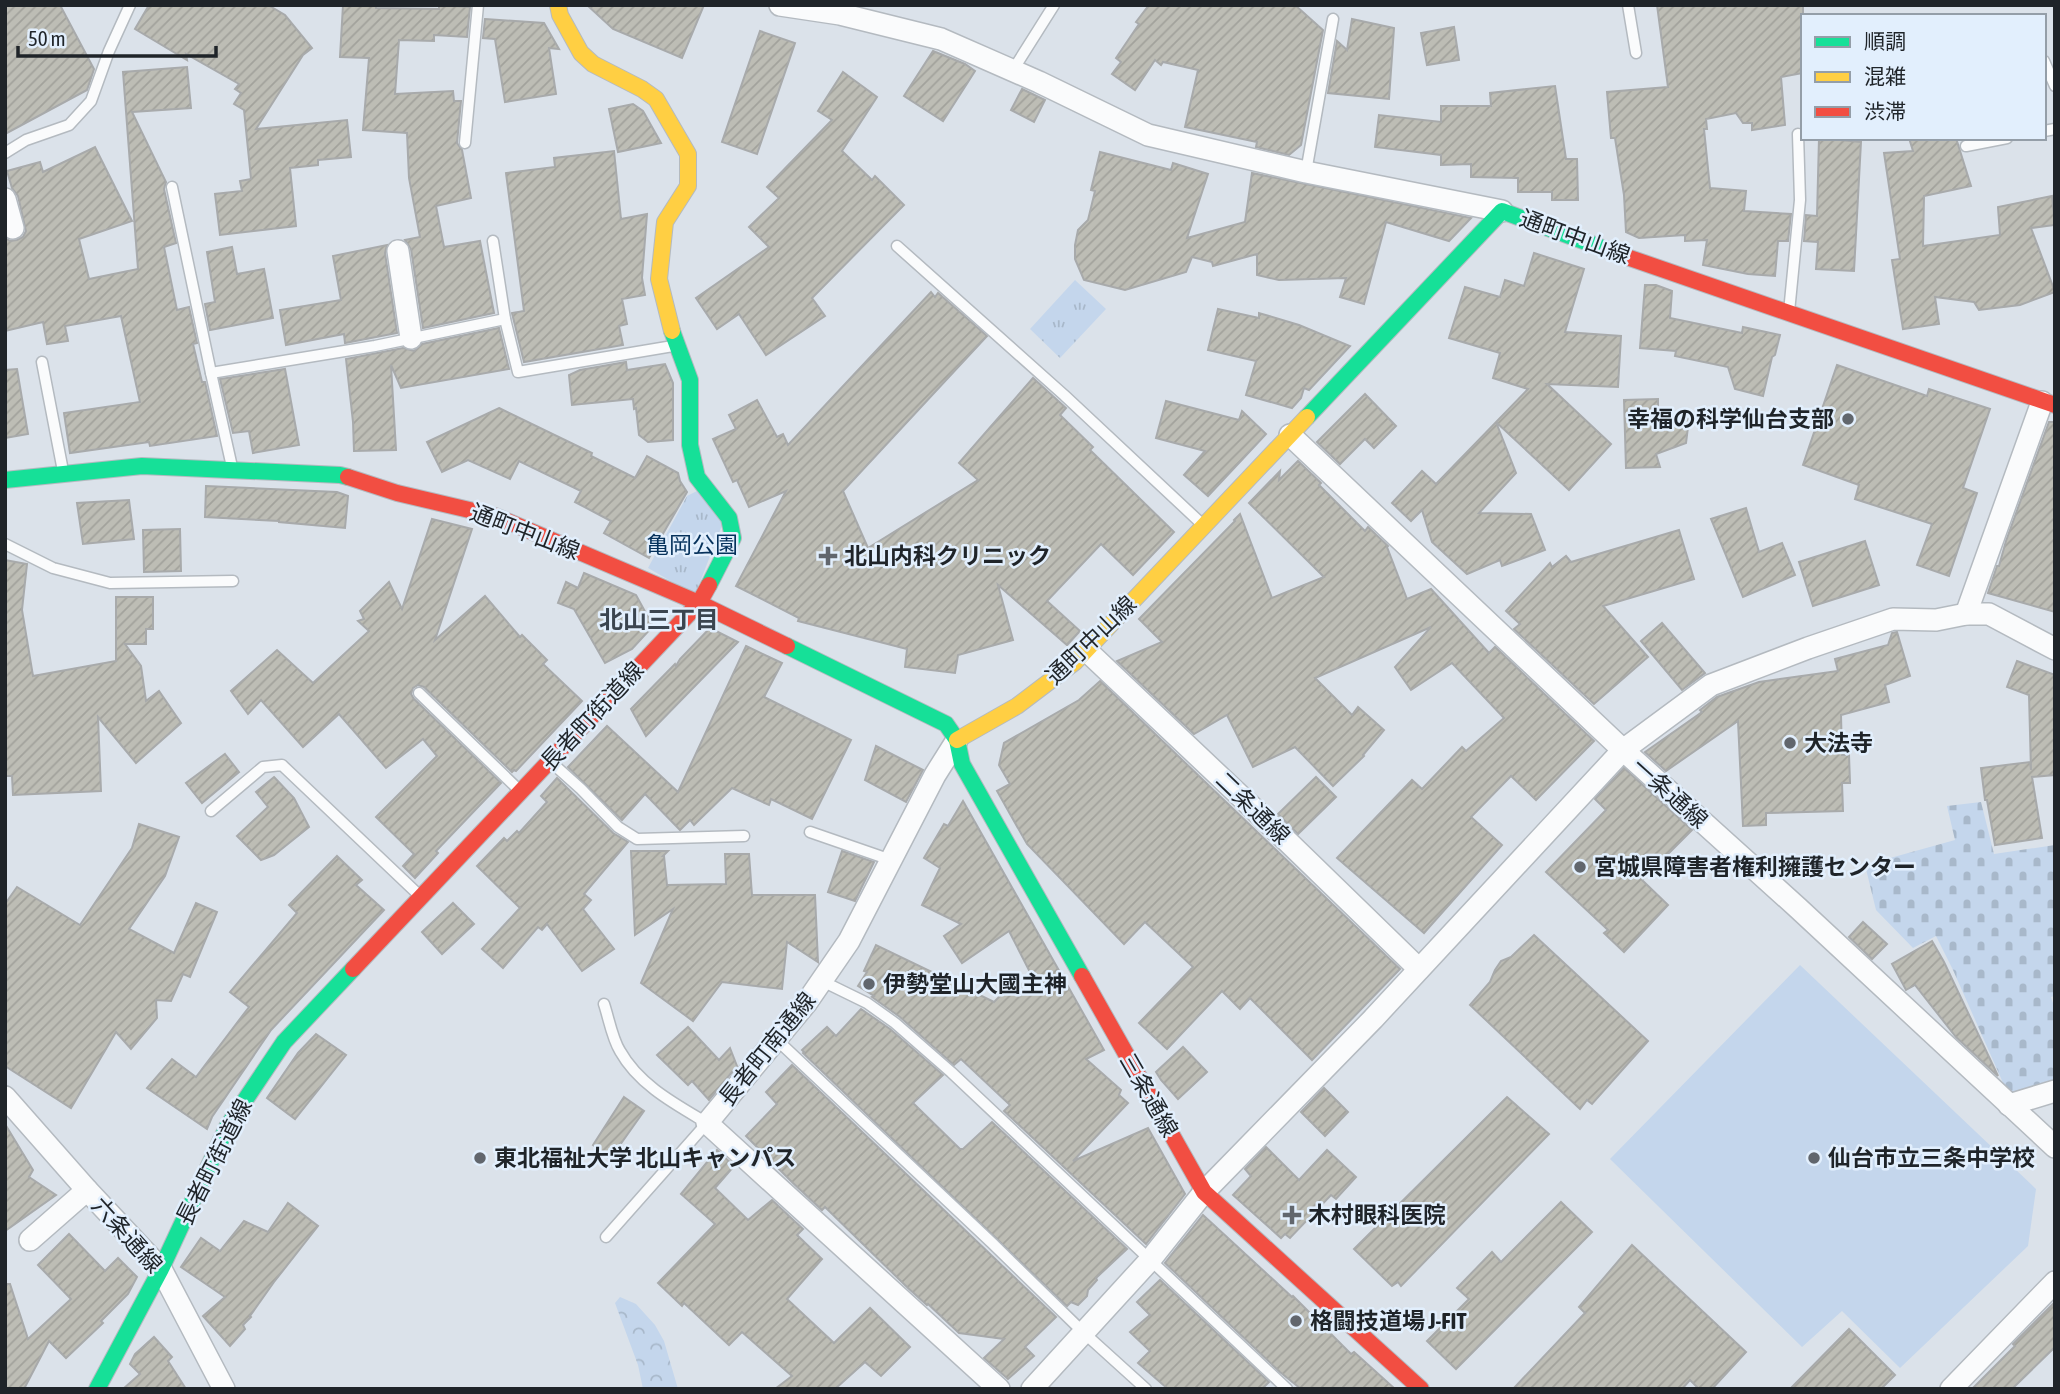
<svg xmlns="http://www.w3.org/2000/svg" width="2060" height="1394" viewBox="0 0 2060 1394" font-family="'Asap Condensed','Noto Sans JP',sans-serif">
	<defs>
		<pattern id="grass-tufts" width="24" height="20" patternUnits="userSpaceOnUse" patternTransform="scale(1.75)"><rect width="24" height="20" fill="#c4d6ec"/><path d="M3 7l-1-3M5 7V3M7 7l1-3M15 17l-1-3M17 17v-4M19 17l1-3" fill="none" stroke="#a8b8ca"/></pattern>
		<pattern id="forest-crowns" width="20" height="18" patternUnits="userSpaceOnUse" patternTransform="scale(1.75)"><rect width="20" height="18" fill="#c4d6ec"/><path d="M2 6a3 3 0 1 1 6 0M12 15a3 3 0 1 1 6 0" fill="none" stroke="#a8b8ca"/></pattern>
		<pattern id="cemetery-stones" width="16" height="16" patternUnits="userSpaceOnUse" patternTransform="scale(1.75)"><rect width="16" height="16" fill="#c4d6ec"/><path d="M2 7V4a2 2 0 0 1 4 0v3zM10 15v-3a2 2 0 0 1 4 0v3z" fill="#a8b8ca"/></pattern>
		<pattern id="building-hatch" width="6" height="6" patternUnits="userSpaceOnUse" patternTransform="scale(1.75)"><rect width="6" height="6" fill="#bdbdb5"/><path d="M-1 1l2-2M0 6l6-6M5 7l2-2" fill="none" stroke="#a2a29c"/></pattern>
	</defs>
	<rect width="100%" height="100%" fill="#dbe2ea"/>
	<g fill="url(#grass-tufts)">
		<path d="M1075,280L1106,309L1060,358L1030,329Z"/>
		<path d="M699,490L724,520L695,595L648,568L687,496Z"/>
	</g>
	<path fill="url(#forest-crowns)" d="M620,1297L636,1304L655,1325L664,1341L678,1389H643L638,1365L615,1303Z"/>
	<path fill="url(#cemetery-stones)" d="M1981,802L1994,854L2055,845V996L2051,997L2055,1009V1080L2008,1094L1953,970L1936,936L1913,948L1876,910L1865,865L1955,840L1947,806Z"/>
	<path fill="#c4d6ec" d="M1800,965L2036,1189L2028,1246L1900,1368L1842,1311L1802,1347L1610,1159Z"/>
	<g fill="url(#building-hatch)" stroke="#a8aaab" stroke-width="2">
		<path d="M5,5H60L94,69L87,90L5,134Z"/>
		<path d="M149,5H268L285,15L312,48L303,55L256,129L347,120L351,157L318,160V165L290,168L296,226L220,235L215,194L242,191L240,181L251,179L244,110L234,104L241,93L235,89L239,84L186,54L187,60L135,29Z"/>
		<path d="M343,5H376V8L439,9V5L470,7L467,37L434,35V41L399,40L395,94L453,91L454,101H461L457,143L462,150L471,198L436,206L444,247L480,241L494,313L423,328L411,249L405,240L420,237L409,178L407,133L363,130L369,58L340,57Z"/>
		<path d="M587,5H704L682,58L613,29Z"/>
		<path d="M1149,5H1295L1323,30L1301,145L1289,155L1256,147L1257,142L1185,127L1198,70L1163,62L1161,65L1155,60L1135,90L1112,74L1121,62L1116,58L1139,24L1136,22Z"/>
		<path d="M1657,5H1803V73L1781,77L1785,125L1752,130V123H1743L1736,113L1706,119L1707,129H1704L1710,188L1746,191L1744,211L1791,214L1788,241H1778L1775,276L1748,274L1703,265L1707,240L1685,241V235L1639,238L1626,232L1624,195L1615,138H1611L1607,92L1668,87Z"/>
		<path d="M485,19L544,23L559,49L549,48L556,94L505,102L495,39L483,38Z"/>
		<path d="M1352,19L1394,28L1389,99L1328,93L1337,41L1347,50Z"/>
		<path d="M1454,27L1459,60L1427,65L1421,33Z"/>
		<path d="M760,31L795,43L757,154L722,142Z"/>
		<path d="M933,51L965,64L975,71L943,121L904,96Z"/>
		<path d="M187,67L191,108L132,112L166,182L164,189L176,243L164,247L177,310L189,307L197,343L193,344L202,382H205L217,436L150,446L149,442L70,453L64,413L140,402L130,357L121,316L65,326L68,341L47,344L43,322L5,331V238L10,241L17,240L23,237L26,231L18,196L12,188L7,171L40,162L43,172L95,147L132,221L79,239L89,279L138,269L123,72Z"/>
		<path d="M843,72L877,97L842,151L872,180L875,176L904,205L812,298L825,316L766,355L739,314L717,329L696,298L769,247L749,227L779,198L767,187L832,120L818,111Z"/>
		<path d="M1555,86L1566,159H1577L1578,200H1552V192H1518V178L1471,177V164L1441,165V155L1375,147L1379,115L1441,122V106H1491L1490,93Z"/>
		<path d="M1022,89L1045,100L1034,122L1011,110Z"/>
		<path d="M633,104L643,111L661,143L618,152L609,109Z"/>
		<path d="M1819,138L1861,142L1854,271L1816,269L1818,242L1804,241L1806,215L1817,216Z"/>
		<path d="M1909,138H1956L1971,186L1924,196L1923,246L2000,235L1998,207L2052,196L2055,225L2031,228L2055,292L2020,305L1979,310L1974,302L1935,297L1939,324L1903,329L1892,260L1900,259L1884,153L1913,151Z"/>
		<path d="M614,151L621,219L647,214L642,278L645,295L622,299L627,324L619,326L623,345L524,362L512,313L524,311L506,173L555,167L554,158Z"/>
		<path d="M1100,152L1171,170L1173,163L1208,174L1187,238L1245,222L1252,173L1471,218L1449,241L1386,222L1364,304L1340,297L1346,278L1279,280L1257,275V254L1213,266L1212,262L1192,257L1186,272L1125,290L1084,280L1075,259V245L1078,230L1088,220L1095,191L1091,190Z"/>
		<path d="M387,245L385,253L397,333L345,343L344,334L286,345L280,310L341,300L333,256Z"/>
		<path d="M232,247L237,274L264,269L273,318L210,330L205,304L215,302L207,252Z"/>
		<path d="M1534,253L1584,269L1565,332L1621,336L1618,387L1547,384L1611,444L1569,490L1496,422L1516,473L1479,513L1531,514L1545,550L1502,566L1500,560L1467,574L1432,542L1422,510L1411,521L1392,503L1422,471L1436,484L1528,389L1493,378L1500,353L1449,338L1465,287L1500,297L1505,280L1524,286Z"/>
		<path d="M1645,285H1656L1672,291L1670,318L1742,333L1743,327L1780,335L1775,355L1772,357L1763,396L1735,389L1728,367L1675,356L1676,351L1640,348Z"/>
		<path d="M931,292L935,297L938,293L987,336L843,491L868,548L978,480L959,463L1033,378L1066,408L1060,415L1093,447L1090,450L1174,532L1133,575L1101,544L1047,601L1080,631L1067,645L998,585L1013,640L958,655L955,673L905,667L907,649L798,621L799,618L736,586L786,491L749,507L737,480L733,482L713,439L736,429L729,415L757,400L777,437L783,434L788,445Z"/>
		<path d="M1218,309L1259,318V313L1299,325L1350,346L1309,390L1304,388L1301,398L1292,408L1246,395L1256,361L1208,350Z"/>
		<path d="M499,328L509,369L401,388L391,365L396,450L354,451L353,422L346,359L403,348L414,351L422,344Z"/>
		<path d="M626,362L627,370L665,364L673,383V440L648,442L639,435L636,408L634,409L633,399L572,405L569,375L580,370Z"/>
		<path d="M1837,365L1927,396L1929,389L1990,409L1963,488L1977,493L1949,576L1917,565L1932,524L1855,499L1859,485L1803,465Z"/>
		<path d="M17,369L28,434L5,438V370Z"/>
		<path d="M285,369L299,445L253,453L249,431L233,433L220,379Z"/>
		<path d="M1365,394L1396,426L1374,448L1365,439L1340,464L1317,442Z"/>
		<path d="M1658,399V416L1689,419L1686,443L1656,454L1660,467L1626,468L1624,400Z"/>
		<path d="M1166,401L1239,420L1242,411L1266,434L1208,496L1184,475L1205,451L1156,438Z"/>
		<path d="M499,408L592,453L591,456L635,478L647,456L678,473L680,481L687,492L649,558L604,533L611,521L575,502L581,491L519,461L510,479L468,460L442,472L427,442Z"/>
		<path d="M2049,422H2055V612L1988,593L1997,566H1999L2006,541Z"/>
		<path d="M1298,461L1321,483L1319,485L1365,531L1368,527L1388,546L1387,547L1407,599L1431,589L1489,653L1495,647L1594,741L1536,800L1511,776L1471,817L1502,845L1424,933L1337,858L1412,780L1422,789L1462,747L1466,751L1504,718L1452,663L1411,690L1395,667L1431,627L1315,678L1352,715L1358,707L1384,730L1363,755L1364,756L1333,786L1295,747L1253,767L1227,715L1194,734L1117,661L1162,642L1139,619L1235,521L1234,520L1240,514L1272,598L1324,577L1249,503L1280,471L1279,480Z"/>
		<path d="M206,486L337,492L348,496L345,528L279,522V521L205,517Z"/>
		<path d="M129,500L134,539L83,544L77,503Z"/>
		<path d="M1746,508L1759,552L1782,543L1795,575L1743,597L1711,519Z"/>
		<path d="M432,519L472,529L435,640L485,596L520,637L522,635L547,660L543,664L582,701L516,771L514,770L512,772L424,687L418,685L413,688L411,694L414,699L501,783L436,851L438,853L415,878L403,866L414,854L376,817L437,756L423,739L386,768L339,714L303,747L261,700L248,714L231,691L277,650L313,683L369,631L358,621L364,619L360,611L389,582L402,609Z"/>
		<path d="M180,529L181,571L144,572L143,530Z"/>
		<path d="M1679,530L1694,579L1603,606L1648,657L1594,704L1514,629L1520,624L1506,611L1550,563L1552,567L1566,556L1571,562Z"/>
		<path d="M1865,541L1879,585L1813,606L1799,562Z"/>
		<path d="M5,560L27,564L22,610L33,676L116,661V597H153V629H146V644H125L141,666L146,701L159,691L181,723L136,763L98,717L101,791L13,795L12,776H5Z"/>
		<path d="M584,573L636,595L653,626L632,649L605,663L574,609L558,603L566,582L578,588Z"/>
		<path d="M1662,623L1705,673L1682,690L1641,641Z"/>
		<path d="M710,628L738,642L646,736L631,709L675,664L676,666L680,659Z"/>
		<path d="M1897,632L1910,676L1885,685L1889,702L1841,715L1842,755H1849L1850,783H1842L1843,811L1766,813V825L1743,826L1738,721L1666,771L1645,752L1702,712L1700,710L1717,697L1759,682L1838,671L1835,659L1888,645L1892,633Z"/>
		<path d="M746,646L782,663L764,697L851,740L812,819L771,799L769,805L732,788L694,825L690,820L680,830L645,794L622,820L568,767L607,726L678,792Z"/>
		<path d="M2017,661L2055,675V775L2032,777L2042,838L1995,845L1987,800H1985L1981,768L2030,762L2031,770L2029,695L2007,687Z"/>
		<path d="M1100,681L1400,969L1312,1060L1250,998L1240,1009L1222,991L1167,1049L1139,1023L1193,967L1145,922L1124,944L1027,844L997,791L1010,784L999,765L1004,743L1079,700Z"/>
		<path d="M876,746L923,770L906,802L865,780Z"/>
		<path d="M225,754L239,772L202,803L186,783Z"/>
		<path d="M1624,768L1692,830L1642,880L1668,905L1624,952L1604,933L1608,930L1546,872L1606,810L1595,799Z"/>
		<path d="M274,777L294,798L309,827L274,855L261,860L237,836L268,807L256,792Z"/>
		<path d="M1316,777L1336,797L1298,834L1278,814Z"/>
		<path d="M557,778L613,833L628,842L584,894L591,900L583,909L614,949L582,971L547,924L542,930L538,927L503,968L482,949L520,908L477,866L504,838L507,841L517,831L519,833L547,802L541,796Z"/>
		<path d="M963,801L1104,1050L1086,1059L1121,1090L1119,1095L1128,1103L1073,1161L1148,1128L1185,1194L1146,1244L1004,1111L1010,1105L961,1059L954,1065L900,1017L872,997L874,996L858,986L867,972L864,971L876,945L994,1002L1001,995L1033,978L1009,931L962,963L944,936L961,924L922,905L940,868L924,858L944,824L948,826Z"/>
		<path d="M139,824L179,837L165,876L129,929L174,953L196,903L217,912L190,977L183,974L171,1001L156,1000L157,1018L131,1049L116,1032L71,1108L5,1066V904L17,887L80,925L132,848Z"/>
		<path d="M631,851H668L663,856H664L667,885L726,884L725,854H749L752,895H815L818,962L787,942L782,989L722,982L693,1021L641,983L673,909L635,935Z"/>
		<path d="M842,851L874,862L855,901L828,892Z"/>
		<path d="M337,856L362,880L356,885L384,910L271,1030L212,1117L207,1129L147,1088L172,1059L196,1077L249,1007L230,992L297,913L289,905Z"/>
		<path d="M453,903L474,924L442,954L422,932Z"/>
		<path d="M1863,922L1887,944L1872,959L1849,937Z"/>
		<path d="M1534,935L1648,1041L1592,1104L1587,1100L1580,1109L1470,1005L1490,982L1495,970L1501,961L1511,957Z"/>
		<path d="M1932,941L1944,962L1998,1076L1956,1037L1915,985L1906,990L1892,964Z"/>
		<path d="M861,1009L890,1029L943,1075L913,1103L960,1149H963L992,1122L1127,1249L1096,1278L1097,1280L1088,1290L1087,1296L1078,1305L1071,1302L1067,1306L803,1053L804,1052L802,1050L827,1027L836,1036Z"/>
		<path d="M688,1027L719,1060L730,1048L737,1066L709,1100L692,1081L688,1085L657,1055Z"/>
		<path d="M316,1034L346,1055L295,1119L267,1098L298,1053Z"/>
		<path d="M1183,1047L1207,1072L1178,1099L1161,1080L1156,1072Z"/>
		<path d="M792,1065L1056,1317L1025,1347L1034,1356L1008,1379L984,1358L1004,1339L959,1333L928,1304L927,1305L908,1288L825,1207L822,1210L793,1183L746,1136L777,1104L766,1092Z"/>
		<path d="M1324,1088L1348,1112L1325,1136L1301,1112Z"/>
		<path d="M624,1097L644,1111L610,1159L593,1145Z"/>
		<path d="M1507,1097L1549,1134L1401,1286L1398,1282L1392,1286L1354,1249Z"/>
		<path d="M5,1124L33,1170L29,1177L56,1195L5,1231Z"/>
		<path d="M1266,1147L1299,1180L1327,1150L1356,1177L1336,1199L1331,1195L1290,1238L1285,1234L1281,1238L1233,1195L1251,1176L1245,1169Z"/>
		<path d="M717,1150L734,1166L715,1188L748,1220L772,1200L803,1229L797,1235L822,1259L787,1299L834,1343L870,1308L910,1347L881,1376L865,1362L835,1389H775L792,1376L742,1332L729,1345L684,1303L682,1306L658,1283L715,1224L681,1194Z"/>
		<path d="M1561,1202L1592,1232L1456,1369L1427,1341L1469,1299L1457,1288L1492,1252L1501,1262Z"/>
		<path d="M288,1203L318,1226L274,1282L250,1316L251,1317L243,1325L245,1329L230,1346L203,1316L225,1297L181,1267L201,1238L220,1251L244,1221L268,1232Z"/>
		<path d="M1203,1215L1292,1297L1293,1296L1351,1354L1354,1352L1395,1389H1301L1280,1372L1165,1263Z"/>
		<path d="M69,1234L105,1271L118,1258L137,1277L128,1294L101,1321L103,1323L66,1358L49,1341L24,1389H5V1284H10L28,1339L71,1299L38,1265Z"/>
		<path d="M1632,1245L1746,1352L1712,1389H1699L1690,1380L1682,1389H1513L1585,1313L1579,1307Z"/>
		<path d="M1160,1280L1269,1382L1262,1389H1168L1138,1363L1150,1351L1130,1332L1150,1315L1137,1302Z"/>
		<path d="M2055,1302V1347L2012,1389H1972L2015,1346L2013,1344Z"/>
		<path d="M1849,1329L1895,1375L1881,1389H1790Z"/>
		<path d="M154,1337L172,1357L168,1361L186,1389H123L140,1374L130,1364L135,1354Z"/>
	</g>
	<g fill="none" stroke-linecap="round" stroke-linejoin="round">
		<defs>
			<g id="lane">
				<path d="M1628,5L1636,53"/>
				<path d="M2044,61L2055,86"/>
				<path d="M1013,70L1054,5"/>
				<path d="M2044,131L2055,129"/>
				<path d="M465,143L478,5"/>
				<path d="M1966,146L2007,138"/>
				<path d="M5,153L26,140L69,125L91,101L109,51L130,5"/>
				<path d="M1306,172L1333,19"/>
				<path d="M172,187L211,373"/>
				<path d="M493,241L505,319L518,372L673,346"/>
				<path d="M897,246L1064,395L1203,525"/>
				<path d="M1789,312L1800,200L1798,134"/>
				<path d="M42,362L63,471"/>
				<path d="M232,467L211,373L375,346L505,319"/>
				<path d="M5,544L53,568L110,583L233,581"/>
				<path d="M419,693L520,791"/>
				<path d="M552,763L581,789L618,827L637,839L744,836"/>
				<path d="M211,811L263,767L282,765L420,896"/>
				<path d="M810,832L891,860"/>
				<path d="M822,981L867,1003L895,1023L951,1072L1287,1389"/>
				<path d="M604,1004C609,1019 612,1038 620,1051C639,1085 675,1104 707,1123L606,1237"/>
				<path d="M776,1039L992,1243L1083,1332L1146,1389"/>
			</g>
			<g id="street">
				<path d="M780,5L840,14L941,39L1039,82L1148,135L1306,172L1502,211"/>
				<path d="M5,199L13,228"/>
				<path d="M398,251L411,338"/>
				<path d="M1290,435L1623,750L1798,908L2055,1147"/>
				<path d="M1966,614L2042,402"/>
				<path d="M1086,650L1253,808L1419,969"/>
				<path d="M957,740L935,775L849,941L807,1002L707,1123L999,1389"/>
				<path d="M5,1097L87,1190L161,1269L224,1389"/>
				<path d="M2009,1105L2055,1091"/>
				<path d="M30,1240L87,1190"/>
				<path d="M1032,1389L1150,1260L1204,1192L1373,1019L1623,750L1711,685L1808,648L1893,619L1936,620L1966,614H1989L2055,649"/>
				<path d="M1951,1389L2055,1282"/>
			</g>
			<g id="fast">
				<path d="M672,331L690,380V445L697,477L729,518L733,538L709,585"/>
				<path d="M1307,417L1502,211L1624,256"/>
				<path d="M5,480L142,466L340,475L348,477"/>
				<path d="M787,646L946,724L957,740L962,764L1082,976"/>
				<path d="M97,1389L161,1269L227,1127L284,1042L353,969"/>
			</g>
			<g id="slow">
				<path d="M558,5L560,15L581,53L593,64L642,89L656,99L688,154V186L665,222L659,279L672,331"/>
				<path d="M957,740L1017,706L1075,662L1307,417"/>
			</g>
			<g id="jam">
				<path d="M1624,256L2055,405"/>
				<path d="M348,477L397,493L495,516L699,603L787,646"/>
				<path d="M353,969L699,603L709,585"/>
				<path d="M1082,976L1204,1192L1421,1389"/>
			</g>
		</defs>
		<use href="#lane" stroke="#b4bac0" stroke-width="13"/>
		<use href="#street" stroke="#b4bac0" stroke-width="24"/>
		<use href="#fast" stroke="#b4bac0" stroke-width="18"/>
		<use href="#slow" stroke="#b4bac0" stroke-width="18"/>
		<use href="#jam" stroke="#b4bac0" stroke-width="18"/>
		<use href="#lane" stroke="#fafbfc" stroke-width="10"/>
		<use href="#street" stroke="#fafbfc" stroke-width="21"/>
		<use href="#fast" stroke="#16e098" stroke-width="16"/>
		<use href="#slow" stroke="#ffcf43" stroke-width="16"/>
		<use href="#jam" stroke="#f24e42" stroke-width="16"/>
	</g>
	<g fill="#61666d" stroke="#e2effd" stroke-width="2.5">
		<circle cx="1848" cy="419" r="7"/>
		<path d="M824.5 545.5h7v7h7v7h-7v7h-7v-7h-7v-7h7z"/>
		<circle cx="1790" cy="743" r="7"/>
		<circle cx="1580" cy="867" r="7"/>
		<circle cx="869" cy="984" r="7"/>
		<circle cx="480" cy="1158" r="7"/>
		<circle cx="1814" cy="1158" r="7"/>
		<path d="M1288.5 1204.5h7v7h7v7h-7v7h-7v-7h-7v-7h7z"/>
		<circle cx="1296" cy="1321" r="7"/>
	</g>
	<g text-anchor="middle" dominant-baseline="central" stroke-width="5" stroke-linejoin="round" paint-order="stroke">
		<g font-size="23" fill="#1f2429" stroke="#e2effd">
			<text transform="translate(1575 237) rotate(20)">通町中山線</text>
			<text transform="translate(525 532) rotate(21)">通町中山線</text>
			<text transform="translate(1091 640) rotate(-44)">通町中山線</text>
			<text transform="translate(592 716) rotate(-47)">長者町街道線</text>
			<text transform="translate(1670 793) rotate(42)">一条通線</text>
			<text transform="translate(1253 808) rotate(44)">二条通線</text>
			<text transform="translate(767 1049) rotate(-51)">長者町南通線</text>
			<text transform="translate(1149 1095) rotate(60)">三条通線</text>
			<text transform="translate(214 1162) rotate(-63)">長者町街道線</text>
			<text transform="translate(127 1235) rotate(48)">六条通線</text>
		</g>
		<g font-size="23" font-weight="bold" fill="#1f2429" stroke="#e2effd" text-anchor="start">
			<text x="1834" y="419" text-anchor="end">幸福の科学仙台支部</text>
			<text x="844" y="556">北山内科クリニック</text>
			<text x="1804" y="743">大法寺</text>
			<text x="1594" y="867">宮城県障害者権利擁護センター</text>
			<text x="883" y="984">伊勢堂山大國主神</text>
			<text x="494" y="1158">東北福祉大学 北山キャンパス</text>
			<text x="1828" y="1158">仙台市立三条中学校</text>
			<text x="1308" y="1215">木村眼科医院</text>
			<text x="1310" y="1321">格闘技道場 J-FIT</text>
		</g>
		<g font-size="23" fill="#05315b" stroke="#e2effd">
			<text x="692" y="545">亀岡公園</text>
		</g>
		<g font-size="24" font-weight="bold" fill="#3b4550" stroke="#e2effd">
			<text x="659" y="619">北山三丁目</text>
		</g>
	</g>
	<rect width="2060" height="1394" fill="none" stroke="#1f2429" stroke-width="14"/>
	<rect x="1801" y="14" width="245" height="126" fill="#e2effd" stroke="#949ea8" stroke-width="2"/>
	<rect x="1815" y="37" width="35" height="10" fill="#16e098" stroke="#949ea8" stroke-width="2"/>
	<text x="1864" y="49" font-size="21" fill="#1f2429">順調</text>
	<rect x="1815" y="72" width="35" height="10" fill="#ffcf43" stroke="#949ea8" stroke-width="2"/>
	<text x="1864" y="84" font-size="21" fill="#1f2429">混雑</text>
	<rect x="1815" y="107" width="35" height="10" fill="#f24e42" stroke="#949ea8" stroke-width="2"/>
	<text x="1864" y="119" font-size="21" fill="#1f2429">渋滞</text>
	<path d="M18 46v10h198v-10" fill="none" stroke="#1f2429" stroke-width="3.5"/>
	<text x="28" y="46" font-size="21" fill="#1f2429" stroke="#e2effd" stroke-width="5" paint-order="stroke">50 m</text>
</svg>
